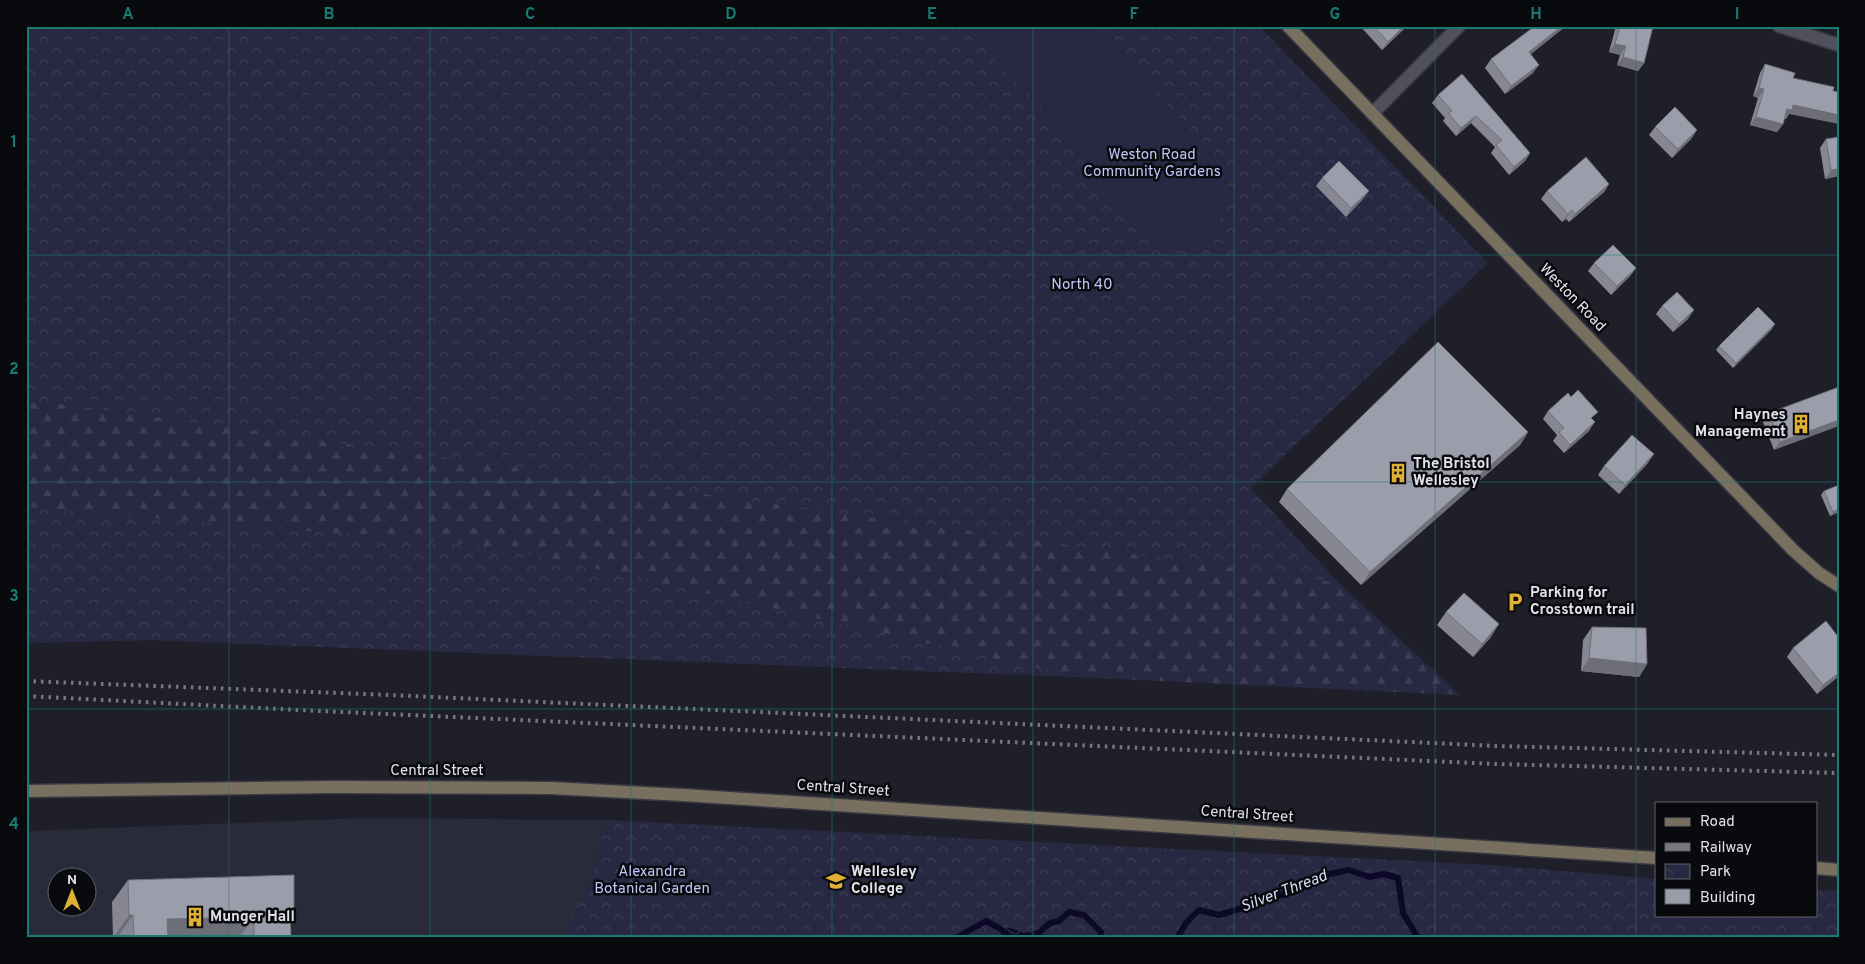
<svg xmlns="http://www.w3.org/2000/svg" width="1865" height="964" viewBox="0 0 1865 964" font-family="Overpass,sans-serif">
	<defs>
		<pattern id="forest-firs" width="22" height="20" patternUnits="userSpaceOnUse" patternTransform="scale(1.25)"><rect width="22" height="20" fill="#282843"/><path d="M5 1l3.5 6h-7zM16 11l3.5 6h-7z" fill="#3d3d55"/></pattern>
		<pattern id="park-crowns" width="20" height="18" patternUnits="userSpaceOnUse" patternTransform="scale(1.25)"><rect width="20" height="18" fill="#282843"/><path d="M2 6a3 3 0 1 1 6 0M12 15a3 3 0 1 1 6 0" fill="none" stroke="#3d3d55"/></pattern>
		<pattern id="water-waves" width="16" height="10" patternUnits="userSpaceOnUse" patternTransform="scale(1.25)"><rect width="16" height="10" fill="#0c0928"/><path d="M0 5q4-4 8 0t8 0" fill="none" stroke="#2f2d47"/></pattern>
	</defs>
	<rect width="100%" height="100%" fill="#1f1f2a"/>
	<path fill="#292a3a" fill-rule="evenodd" d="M365,818L608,820L1656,915H1816L1839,938H26V831ZM58,876H88V906H58Z"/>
	<path fill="url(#forest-firs)" d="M26,26L1423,324L1250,488L1339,583L1460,695L1077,677L152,640L26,643Z"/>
	<g fill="url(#park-crowns)">
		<path d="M26,26H1259L1488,263L1250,488L1339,583L26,399Z"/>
		<path d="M26,507L500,547L1077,677L152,640L26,643Z"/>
		<path d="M608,820L1490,865L1656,879V915H1816V890L1839,891V938H561L591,879Z"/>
	</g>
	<path fill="#282843" d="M969,26H1090C1135,76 1191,119 1226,179C1233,194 1227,207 1218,220C1209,233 1194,253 1177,251C1141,245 1070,142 1045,111C1029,92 1008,76 992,57C984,47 978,36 969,26Z"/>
	<path fill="url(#water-waves)" d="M1008,927L1024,933L1040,930L1042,936L1003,938L1004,931Z"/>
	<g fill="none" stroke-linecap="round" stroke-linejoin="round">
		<g stroke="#0c0928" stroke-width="6">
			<path d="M956,938L986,921L999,928L1011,938"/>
			<path d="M1035,938L1044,928L1050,923L1059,921L1069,912L1084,915L1101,932L1100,938"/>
			<path d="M1177,938L1186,923L1199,910L1219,915L1246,907L1258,898L1278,896L1296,891L1309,885L1324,875L1349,870L1369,877L1384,874L1398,878L1403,913L1418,938"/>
		</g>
		<defs>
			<g id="street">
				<path d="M1779,26L1839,45"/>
				<path d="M1372,114L1459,26"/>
			</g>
			<g id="secondary">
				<path d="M1288,26L1793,550L1819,573L1839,586"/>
				<path d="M26,791L330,787L551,788L683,795L1656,858"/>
				<path d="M1816,868L1839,870"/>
			</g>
		</defs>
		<use href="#street" stroke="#393942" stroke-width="15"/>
		<use href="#secondary" stroke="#393942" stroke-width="15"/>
		<use href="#street" stroke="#4f505c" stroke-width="12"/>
		<use href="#secondary" stroke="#796f5f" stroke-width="12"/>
		<g stroke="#777881" stroke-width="4" stroke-dasharray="2.5 5" stroke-linecap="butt">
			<path d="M26,681L390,695L1497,746L1839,755"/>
			<path d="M26,696L298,710L1496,764L1839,773"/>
		</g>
	</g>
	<g fill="#868793">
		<path d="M1360,26H1407L1382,50Z"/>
		<path d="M1534,26H1566L1531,54L1533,73L1505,94L1485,68L1491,59L1534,27Z"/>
		<path d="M1616,26H1653L1644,63L1638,71L1617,65L1620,55L1609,52Z"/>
		<path d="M1765,64L1793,78L1789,114L1786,119L1784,118L1783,124L1777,132L1750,125L1758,98L1753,96L1760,73Z"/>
		<path d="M1462,74L1530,153L1525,161L1509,175L1491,153L1495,147L1471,123L1456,136L1443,121L1445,118L1432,103L1438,95Z"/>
		<path d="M1655,127L1697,130L1691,139L1672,158L1649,135Z"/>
		<path d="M1826,139L1839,176L1825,179L1820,148Z"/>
		<path d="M1322,178L1363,199L1346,217L1316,186Z"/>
		<path d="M1609,184L1604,192L1569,222L1566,219L1562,222L1541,199L1547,191Z"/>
		<path d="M1594,263L1636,268L1630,276L1611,295L1588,271Z"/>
		<path d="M1662,306L1688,319L1673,332L1656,314Z"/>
		<path d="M1772,329L1733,368L1716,350L1719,346Z"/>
		<path d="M1839,387L1774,450L1763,422L1769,413Z"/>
		<path d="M1548,411L1593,419L1589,431L1564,453L1553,441L1557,435L1543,419Z"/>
		<path d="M1528,432L1520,445L1361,585L1279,502L1287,489Z"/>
		<path d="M1648,463L1619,494L1598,475L1604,466Z"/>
		<path d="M1824,491L1839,512L1830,516L1821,495Z"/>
		<path d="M1446,612L1491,637L1473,657L1437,625Z"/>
		<path d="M1592,627L1647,664L1639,677L1581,671L1583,640Z"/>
		<path d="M1793,648L1839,676L1817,694L1787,657Z"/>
		<path d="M128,880L290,915L291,938H113L112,902Z"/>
	</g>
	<g fill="#6d6e78">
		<path d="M1404,26H1407L1382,50L1388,42Z"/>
		<path d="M1562,26H1566L1523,60L1529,52Z"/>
		<path d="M1615,44L1626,46L1620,55L1609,52Z"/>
		<path d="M1623,57L1644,63L1638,71L1617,65Z"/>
		<path d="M1539,65L1533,73L1505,94L1511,86Z"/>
		<path d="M1759,88L1764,89L1758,98L1753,96Z"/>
		<path d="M1793,105L1839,115V124L1789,114L1786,119L1781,117L1787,109Z"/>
		<path d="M1476,116L1471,123L1456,136L1461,128Z"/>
		<path d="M1756,117L1783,124L1777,132L1750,125Z"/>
		<path d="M1697,130L1691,139L1672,158L1678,149Z"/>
		<path d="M1530,153L1525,161L1509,175L1514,167Z"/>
		<path d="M1839,169V176L1825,179L1831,170Z"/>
		<path d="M1609,184L1604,192L1569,222L1575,214Z"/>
		<path d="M1369,191L1363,199L1346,217L1351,208Z"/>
		<path d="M1572,210L1566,219L1562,222L1568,214Z"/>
		<path d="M1636,268L1630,276L1611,295L1617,286Z"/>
		<path d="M1694,310L1688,319L1673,332L1679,324Z"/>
		<path d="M1775,324L1772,329L1733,368L1736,363Z"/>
		<path d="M1839,420V426L1774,450L1780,442Z"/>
		<path d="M1595,422L1589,431L1564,453L1570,445Z"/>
		<path d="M1528,432L1520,445L1361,585L1370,572Z"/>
		<path d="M1654,454L1648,463L1619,494L1625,485Z"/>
		<path d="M1839,509V512L1830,516L1833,512Z"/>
		<path d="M1499,624L1491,637L1473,657L1482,644Z"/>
		<path d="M1589,658L1647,664L1639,677L1581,671Z"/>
		<path d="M1839,673V676L1817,694L1823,685Z"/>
		<path d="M294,908L279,931L290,909Z"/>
		<path d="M129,915H133L117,938H113Z"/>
		<path d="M254,917L239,938H154L167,919Z"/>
	</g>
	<g fill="#9c9dab" stroke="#6d6e78">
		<path d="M1374,26H1404L1388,42Z"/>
		<path d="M1535,26H1562L1529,52L1539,65L1511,86L1491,59Z"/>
		<path d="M1620,26H1653L1644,63L1623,57L1626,46L1615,44Z"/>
		<path d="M1765,64L1795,73L1793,78L1834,87L1833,91L1839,92V115L1793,105L1792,110L1787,109L1783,124L1756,117L1764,89L1759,88Z"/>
		<path d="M1462,74L1530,153L1514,167L1496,145L1502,140L1476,116L1461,128L1448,113L1452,111L1438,95Z"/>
		<path d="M1675,107L1697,130L1678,149L1655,127Z"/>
		<path d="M1839,137V169L1831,170L1826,139Z"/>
		<path d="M1586,157L1609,184L1575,214L1572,210L1568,214L1547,191Z"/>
		<path d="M1339,161L1369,191L1351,208L1322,178Z"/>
		<path d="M1613,245L1636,268L1617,286L1594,263Z"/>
		<path d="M1677,292L1694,310L1679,324L1662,306Z"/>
		<path d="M1758,307L1775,324L1736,363L1719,346Z"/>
		<path d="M1438,342L1528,432L1370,572L1287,489Z"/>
		<path d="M1839,387V420L1780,442L1769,413Z"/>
		<path d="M1578,390L1598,412L1591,418L1595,422L1570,445L1559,432L1564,428L1548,411L1568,393L1571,397Z"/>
		<path d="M1632,435L1654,454L1625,485L1604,466Z"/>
		<path d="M1839,485V509L1833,512L1824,491Z"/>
		<path d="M1464,593L1499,624L1482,644L1446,612Z"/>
		<path d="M1826,621L1839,638V673L1823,685L1793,648Z"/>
		<path d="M1592,627L1646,628L1647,664L1589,658Z"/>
		<path d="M294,875V908L290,909L291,938H254V917L167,919L168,938H134L133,915H129L128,880Z"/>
	</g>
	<path fill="none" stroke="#1a7b74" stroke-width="1" stroke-opacity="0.55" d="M229,26V938M430,26V938M631,26V938M832,26V938M1033,26V938M1234,26V938M1435,26V938M1636,26V938M26,255H1839M26,482H1839M26,709H1839"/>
	<defs>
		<symbol id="building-bare" viewBox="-9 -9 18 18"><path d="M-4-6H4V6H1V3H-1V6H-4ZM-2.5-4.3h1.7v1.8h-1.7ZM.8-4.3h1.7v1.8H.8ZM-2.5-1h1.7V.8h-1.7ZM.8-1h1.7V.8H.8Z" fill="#e0b034" stroke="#090a0e" stroke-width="2.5" paint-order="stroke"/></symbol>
		<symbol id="parking-bare" viewBox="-9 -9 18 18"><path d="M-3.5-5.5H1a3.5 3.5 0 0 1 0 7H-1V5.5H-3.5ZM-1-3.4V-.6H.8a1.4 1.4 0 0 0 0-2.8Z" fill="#e0b034" stroke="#090a0e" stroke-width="2.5" paint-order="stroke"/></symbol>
		<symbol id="university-bare" viewBox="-9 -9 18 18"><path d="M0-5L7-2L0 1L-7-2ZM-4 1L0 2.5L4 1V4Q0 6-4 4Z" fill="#e0b034" stroke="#090a0e" stroke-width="2.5" paint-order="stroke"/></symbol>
	</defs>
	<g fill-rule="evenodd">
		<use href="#building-bare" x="1787" y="410" width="28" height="28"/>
		<use href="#building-bare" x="1384" y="459" width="28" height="28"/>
		<use href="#parking-bare" x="1501" y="588" width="28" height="28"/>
		<use href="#university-bare" x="822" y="867" width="28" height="28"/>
		<use href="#building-bare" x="181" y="903" width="28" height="28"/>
	</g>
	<g text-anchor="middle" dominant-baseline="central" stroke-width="5" stroke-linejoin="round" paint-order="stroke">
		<g font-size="15" fill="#c3c5f9" stroke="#090a0e">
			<text x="1152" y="155">Weston Road<tspan x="1152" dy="17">Community Gardens</tspan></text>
			<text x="1082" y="285">North 40</text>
			<text x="652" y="872">Alexandra<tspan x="652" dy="17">Botanical Garden</tspan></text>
		</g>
		<g font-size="15" fill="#e2e3ea" stroke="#090a0e">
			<text transform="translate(1572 298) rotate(46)">Weston Road</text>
			<text x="437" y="771">Central Street</text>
			<text transform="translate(843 789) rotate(4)">Central Street</text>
			<text transform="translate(1247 815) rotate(4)">Central Street</text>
		</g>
		<g font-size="15" font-weight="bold" fill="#e2e3ea" stroke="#090a0e" text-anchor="start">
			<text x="1786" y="415" text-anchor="end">Haynes<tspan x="1786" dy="17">Management</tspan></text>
			<text x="1413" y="464">The Bristol<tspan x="1413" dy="17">Wellesley</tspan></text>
			<text x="1530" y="593">Parking for<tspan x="1530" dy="17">Crosstown trail</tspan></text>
			<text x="851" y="872">Wellesley<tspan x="851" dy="17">College</tspan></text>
			<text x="210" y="917">Munger Hall</text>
		</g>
		<g font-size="16" font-style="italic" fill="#d9daf5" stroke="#090a0e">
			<text transform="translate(1284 892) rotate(-21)">Silver Thread</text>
		</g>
	</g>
	<rect width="1865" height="964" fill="none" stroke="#090a0e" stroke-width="55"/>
	<rect x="1655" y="802" width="162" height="115" fill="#090a0e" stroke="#606166"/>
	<rect x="1665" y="818" width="25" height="8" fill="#796f5f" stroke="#606166"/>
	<text x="1700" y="826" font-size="15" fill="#e2e3ea">Road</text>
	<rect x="1665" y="843" width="25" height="8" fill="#777881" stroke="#606166"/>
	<text x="1700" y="852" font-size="15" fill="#e2e3ea">Railway</text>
	<rect x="1665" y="864" width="25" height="15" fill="url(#park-crowns)" stroke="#606166"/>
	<text x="1700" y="876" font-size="15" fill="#e2e3ea">Park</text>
	<rect x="1665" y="889" width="25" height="15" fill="#9c9dab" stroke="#606166"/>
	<text x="1700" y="902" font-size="15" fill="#e2e3ea">Building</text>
	<g transform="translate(72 892)"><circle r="24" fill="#090a0e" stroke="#606166"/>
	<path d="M0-4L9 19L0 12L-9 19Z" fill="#e0b034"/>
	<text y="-8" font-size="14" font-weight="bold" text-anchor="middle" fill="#e2e3ea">N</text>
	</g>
	<rect x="28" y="28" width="1810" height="908" fill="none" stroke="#1a7b74" stroke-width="2"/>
	<g font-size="16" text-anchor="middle" font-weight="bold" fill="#1a7b74">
		<text x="128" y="19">A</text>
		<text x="329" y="19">B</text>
		<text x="530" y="19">C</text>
		<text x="731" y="19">D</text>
		<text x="932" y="19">E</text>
		<text x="1134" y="19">F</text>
		<text x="1335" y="19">G</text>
		<text x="1536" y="19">H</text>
		<text x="1737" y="19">I</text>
		<text x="14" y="147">1</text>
		<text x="14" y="374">2</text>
		<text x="14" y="601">3</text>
		<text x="14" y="829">4</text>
	</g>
</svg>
